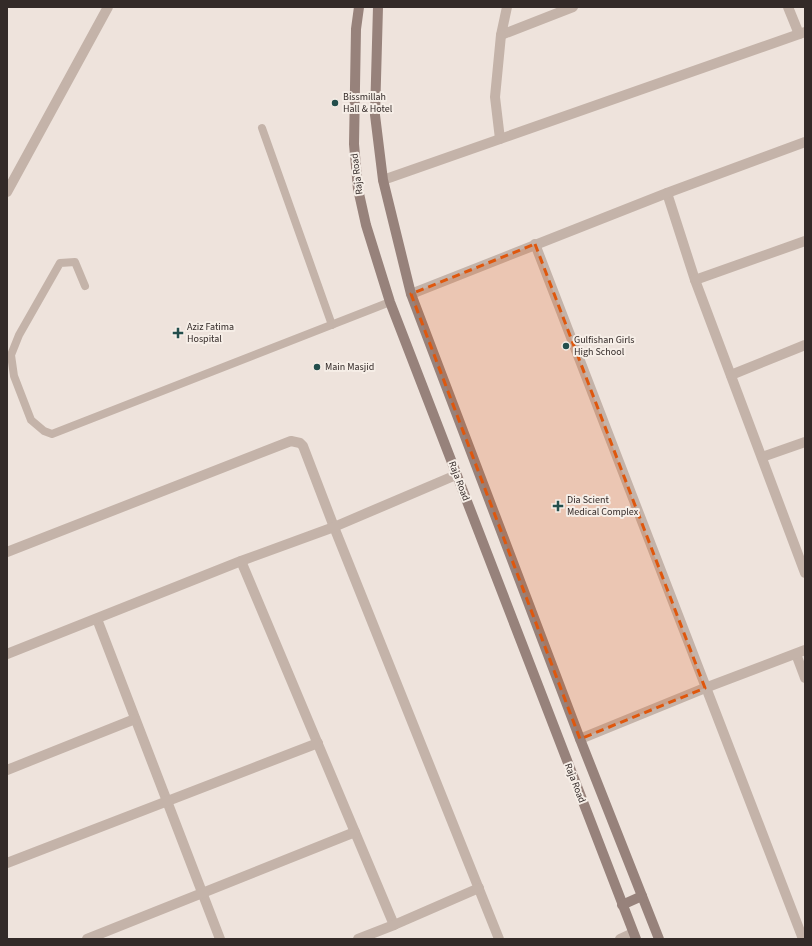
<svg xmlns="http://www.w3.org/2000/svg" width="812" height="946" viewBox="0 0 812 946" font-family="'Source Sans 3',sans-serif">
	<rect width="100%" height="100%" fill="#eee3dc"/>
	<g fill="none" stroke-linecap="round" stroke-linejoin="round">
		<g stroke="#c4b3a9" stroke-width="8">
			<path d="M262,128L332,325"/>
			<path d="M85,286L75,262L60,263L19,335L11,355L14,376L31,420L44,431L52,434L390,302"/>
		</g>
		<g stroke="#c4b3a9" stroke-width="10">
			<path d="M507,7L501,35L573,7"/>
			<path d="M788,7L799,34"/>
			<path d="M500,139L495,97L501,35"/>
			<path d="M383,180L805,32"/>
			<path d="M7,192L108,7"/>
			<path d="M667,193L695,280L805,573"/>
			<path d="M535,244L803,939"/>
			<path d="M695,280L805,241"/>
			<path d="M411,294L667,193L805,142"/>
			<path d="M731,375L805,345"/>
			<path d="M762,457L805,442"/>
			<path d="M7,552L291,441L300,443L303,446L334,527L499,939"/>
			<path d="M241,561L394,925L358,939"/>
			<path d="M97,619L220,939"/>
			<path d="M7,654L241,561L334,527L456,475"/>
			<path d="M796,654L805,678"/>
			<path d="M580,739L705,688L805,650"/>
			<path d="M7,770L135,719"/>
			<path d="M7,863L318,743"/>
			<path d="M394,925L479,888"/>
			<path d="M87,939L355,832"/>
			<path d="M620,939L633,933"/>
		</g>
		<g stroke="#97827b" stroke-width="10">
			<path d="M359,7L356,29L354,144L358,189L366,225L390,302L636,939"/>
			<path d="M378,7L375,115L383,180L411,294L580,739L659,939"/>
			<path d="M622,905L642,896"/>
		</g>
	</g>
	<path fill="#df570d" fill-opacity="0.2" stroke="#df570d" stroke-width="3" stroke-dasharray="8 5" stroke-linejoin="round" d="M535,244L705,688L580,739L411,294Z"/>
	<g fill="#234e4c" stroke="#f6eee7" stroke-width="1.5">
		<circle cx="335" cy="103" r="4"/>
		<path d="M176 327h4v4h4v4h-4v4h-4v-4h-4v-4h4z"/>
		<circle cx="566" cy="346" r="4"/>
		<circle cx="317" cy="367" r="4"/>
		<path d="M556 500h4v4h4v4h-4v4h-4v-4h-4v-4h4z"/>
	</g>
	<g text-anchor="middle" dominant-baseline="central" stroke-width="4" stroke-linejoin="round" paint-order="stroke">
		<g font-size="10" fill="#332a28" stroke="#f6eee7" text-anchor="start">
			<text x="343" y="97">Bissmillah<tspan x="343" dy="12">Hall &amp; Hotel</tspan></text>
			<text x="187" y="327">Aziz Fatima<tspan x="187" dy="12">Hospital</tspan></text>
			<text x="574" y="340">Gulfishan Girls<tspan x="574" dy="12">High School</tspan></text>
			<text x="325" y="367">Main Masjid</text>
			<text x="567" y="500">Dia Scient<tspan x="567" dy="12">Medical Complex</tspan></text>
		</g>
		<g font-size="10" fill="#332a28" stroke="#f6eee7">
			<text transform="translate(357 174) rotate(-97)">Raja Road</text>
			<text transform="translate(459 481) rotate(69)">Raja Road</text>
			<text transform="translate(575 783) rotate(69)">Raja Road</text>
		</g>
	</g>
	<rect width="812" height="946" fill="none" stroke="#332a28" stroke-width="16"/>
</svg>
